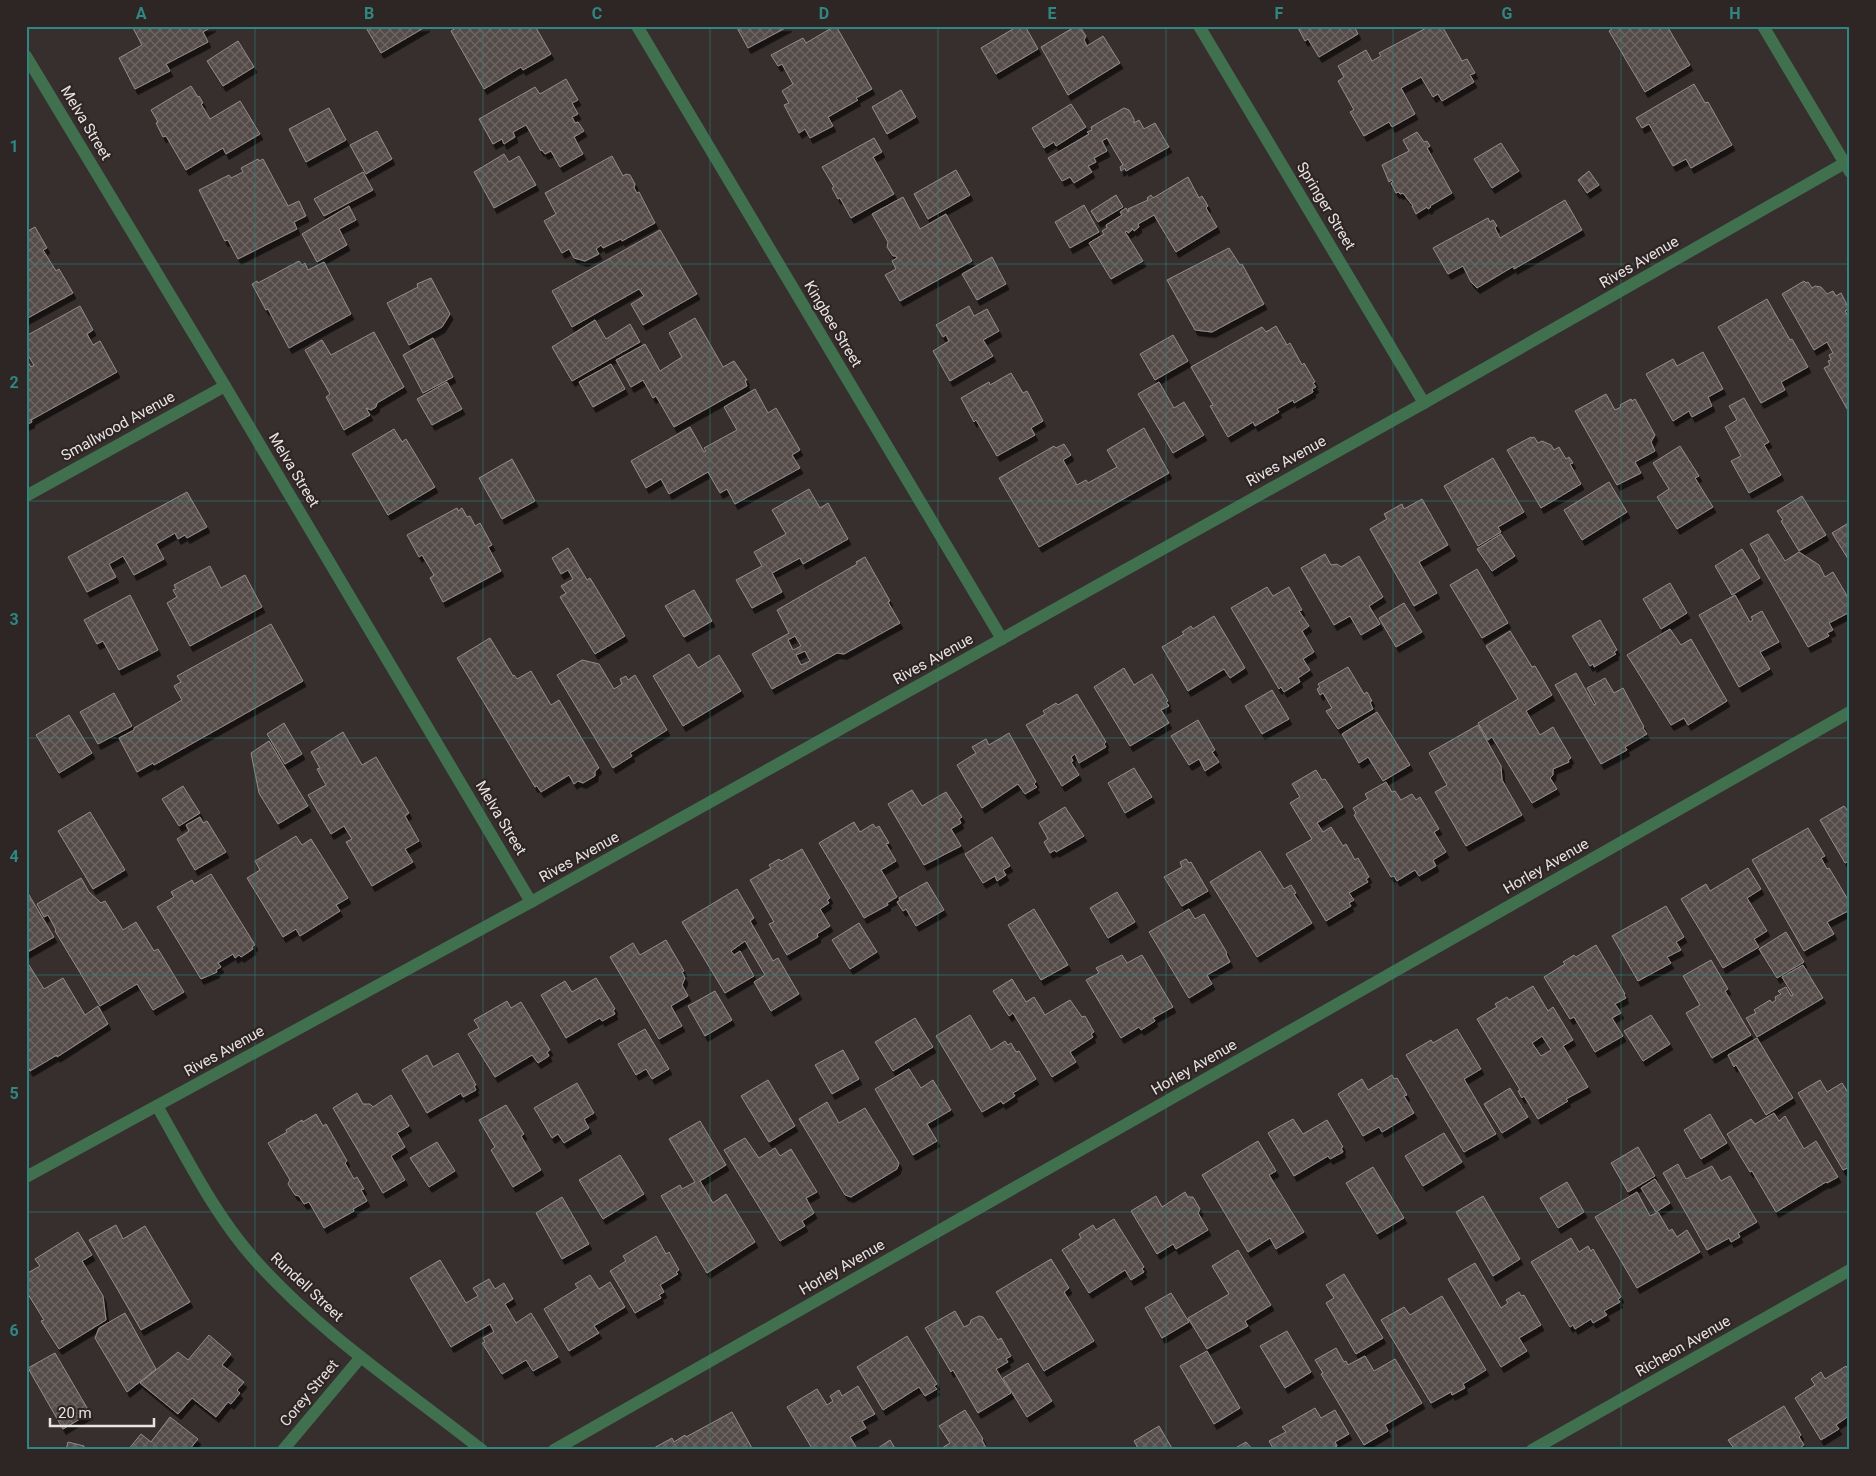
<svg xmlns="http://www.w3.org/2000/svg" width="1876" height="1476" viewBox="0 0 1876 1476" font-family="Roboto,sans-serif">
	<defs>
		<pattern id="building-cross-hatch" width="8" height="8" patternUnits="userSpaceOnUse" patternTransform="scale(1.25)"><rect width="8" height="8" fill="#544c4a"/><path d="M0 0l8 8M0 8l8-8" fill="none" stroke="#6d6664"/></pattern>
		<filter id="shadow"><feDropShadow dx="3" dy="5.5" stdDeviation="0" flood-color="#0009"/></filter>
	</defs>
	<rect width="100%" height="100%" fill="#372f2e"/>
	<g fill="url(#building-cross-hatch)" stroke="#948b89" fill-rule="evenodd" filter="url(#shadow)">
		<path d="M132,26H213L203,32L208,42L166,64L170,71L135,89L119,58L142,45Z"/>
		<path d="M365,26H427L381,53Z"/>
		<path d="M459,26H535L551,54L523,70L521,67L484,89L451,31Z"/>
		<path d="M736,26H789L748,48Z"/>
		<path d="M835,26H836L872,89L856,98L858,100L828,117L833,126L810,138L805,129L799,133L784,105L789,103L782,91L793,84L782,64L778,66L771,55L803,38L806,43Z"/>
		<path d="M1018,26H1025L1038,49L996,74L981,48Z"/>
		<path d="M1076,26L1080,27L1086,36L1084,40L1087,46L1103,36L1120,63L1068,95L1041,47Z"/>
		<path d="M1297,26H1354L1358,34L1319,57L1308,39L1305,41Z"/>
		<path d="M1430,26H1442L1462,61L1467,59L1475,73L1470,75L1474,82L1442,101L1438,94L1433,97L1421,77L1401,88L1415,114L1392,127L1389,122L1364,136L1350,112L1354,110L1338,81L1344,77L1338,66L1366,50L1372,61L1381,56L1379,53Z"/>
		<path d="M1616,26H1667L1690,65L1645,92L1609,31Z"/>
		<path d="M238,41L254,67L223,86L207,61Z"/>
		<path d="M566,79L578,100L572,103L578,114L572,117L575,123L578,122L584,131L574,137L583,154L560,167L551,151L545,154L542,150L541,151L526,125L513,132L515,137L504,144L502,139L493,144L479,119L535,87L540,94Z"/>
		<path d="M1694,84L1705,103L1708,102L1732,145L1691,168L1686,159L1673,166L1649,124L1642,128L1636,118Z"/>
		<path d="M191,86L198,97L199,96L203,103L201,104L210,119L240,101L260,134L226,154L223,148L186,170L166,136L163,137L156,123L158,122L151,110Z"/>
		<path d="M901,90L916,117L887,134L872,107Z"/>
		<path d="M1071,104L1086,127L1056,146L1054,142L1044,148L1032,128Z"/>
		<path d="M329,108L346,140L306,162L289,129Z"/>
		<path d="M1124,108L1129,110L1134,119V123L1139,120L1144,129L1155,123L1169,147L1126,171L1125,168L1121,171L1120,167L1123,165L1107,138L1102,141L1107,151L1094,158L1096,162L1088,166L1092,172L1074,183L1070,177L1062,181L1048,158L1089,134L1087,132L1092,130L1091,127Z"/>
		<path d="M377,131L392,159L366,174L350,145Z"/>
		<path d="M1417,132L1424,142L1427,141L1430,146L1427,148L1452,193L1430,206L1431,207L1428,209L1427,207L1416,214L1412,206H1413L1403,193L1400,194L1399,192L1396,193L1391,183L1393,182L1392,180L1389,182L1382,165L1409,151L1403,140Z"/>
		<path d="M874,138L882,152L873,157L894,194L851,218L840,198L838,199L832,188L834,187L822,167Z"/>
		<path d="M1501,143L1519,171L1492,188L1474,159Z"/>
		<path d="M504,154L509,162L519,156L536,185L494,208L474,172Z"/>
		<path d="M612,156L623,176L626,174L630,175L635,184L634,188L637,193L639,192L655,223L622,241L621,239L603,248L601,245L596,249L599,254L585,261L574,258L569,249L562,253L544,221L556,214L545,193Z"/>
		<path d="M258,159L259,161L263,159L288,206L299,201L306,216L294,222L297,229L238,259L228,240L225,241L199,190L229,175L231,178L243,172L241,168Z"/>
		<path d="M956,170L970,195L928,219L914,194Z"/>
		<path d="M1589,171L1599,185L1587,193L1578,180Z"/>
		<path d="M363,172L373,190L324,216L314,199Z"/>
		<path d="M1188,177L1199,198L1202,196L1208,206L1206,208L1217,227L1176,252L1154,215L1138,224L1139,227L1134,231L1132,228V230L1128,233L1127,231L1125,232L1143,261L1111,279L1089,243L1104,234L1102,231L1107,228L1106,225L1122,215L1120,212L1126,208L1128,212L1129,211L1128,209L1148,200L1147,198L1151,195L1153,198Z"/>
		<path d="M1116,195L1123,207L1098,222L1091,211Z"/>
		<path d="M903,197L920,229L946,214L972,261L900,301L885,275L896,269L892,261L897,258L896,256H893L887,247L888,242L872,214Z"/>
		<path d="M1565,200L1582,230L1514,269V266L1477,288L1471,282L1463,266L1448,274L1433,248L1488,218L1490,222L1493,220L1497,226L1495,228L1500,238Z"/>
		<path d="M1084,205L1099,232L1070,248L1055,222Z"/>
		<path d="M349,206L356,220L339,229L347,245L317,262L302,234Z"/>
		<path d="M35,227L47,248L43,250L56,271L59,269L73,293L26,319V232Z"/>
		<path d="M660,230L697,294L643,325L631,304L644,296L639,289L572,327L552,291Z"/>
		<path d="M1229,248L1240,265L1242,264L1264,304L1212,332L1195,330L1167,280Z"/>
		<path d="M992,257L1006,284L977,300L962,274Z"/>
		<path d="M299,261L302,265L305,263L308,270L324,262L351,314L289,348L268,309L266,310L252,284L257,281L258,283Z"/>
		<path d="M431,278L450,314L442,327L409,345L387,303L418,287L417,284Z"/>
		<path d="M1804,281L1806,283L1808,282L1812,288L1815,286L1821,287L1827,294L1833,291L1836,296L1841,293L1849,309L1845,311L1850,320V414L1824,368L1830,365L1828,361L1831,360L1829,355L1833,353L1827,342L1814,350L1782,294Z"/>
		<path d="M1767,299L1790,340L1792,339L1808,367L1781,382L1785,390L1761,403L1718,327Z"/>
		<path d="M80,306L93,330L87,334L93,345L100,341L117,372L31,420L32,422L26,425V359L31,367L34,365L26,352V336Z"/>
		<path d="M969,306L974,316L987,309L999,331L983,340L993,356L950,381L933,351L949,341L946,335L943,337L936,325Z"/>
		<path d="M695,318L723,367L734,361L747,380H745L747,386L674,427L656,396L653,398L643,380L631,387L616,360L645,344L660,371L682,357L669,333Z"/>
		<path d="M595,320L606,339L630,324L640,342L572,381L552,347Z"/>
		<path d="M1276,326L1287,345L1290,343L1302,365L1304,363L1315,382L1313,383L1316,387L1312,389L1313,392L1294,403L1293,400L1277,409L1279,412L1255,426L1253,422L1228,437L1210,406L1213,405L1191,367L1262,327L1266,332Z"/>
		<path d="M374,332L404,387L377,403L376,407L371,410L366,408L370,415L344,430L326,397L330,394L305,350L322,340L331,355Z"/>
		<path d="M1173,335L1188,361L1155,380L1140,354Z"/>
		<path d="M433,338L453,377L423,393L403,355Z"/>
		<path d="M1703,352L1723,389L1708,397L1712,406L1692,417L1689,411L1673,421L1646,374L1673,359L1677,366Z"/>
		<path d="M611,364L625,389L593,407L579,382Z"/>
		<path d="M1011,373L1023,393L1027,391L1043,421L1031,428L1035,435L997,456L976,420L974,422L961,398L989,382L990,385Z"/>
		<path d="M447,382L462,409L432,425L417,399Z"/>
		<path d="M1159,382L1174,408L1184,402L1204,435L1173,453L1138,394Z"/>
		<path d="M755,389L768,413L776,408L800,450L792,455L800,468L735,504L727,489L720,493L708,472L669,494L661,479L646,488L631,461L690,427L704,452L706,451L704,448L737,430L724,407Z"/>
		<path d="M1606,394L1615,410L1621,407L1620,405L1631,399L1632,401L1635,399L1655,435L1651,442L1655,451L1635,462L1641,473L1617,485L1575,411Z"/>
		<path d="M1744,398L1769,442L1764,445L1781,475L1749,493L1731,461L1741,456L1725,427L1737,420L1729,406Z"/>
		<path d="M1144,428L1169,473L1039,547L999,478L1054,446L1056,448L1064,444L1071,455L1063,460L1077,485L1086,480L1088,483L1117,467L1107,450Z"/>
		<path d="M394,429L402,442L406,439L435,487L388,515L352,454Z"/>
		<path d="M1531,437L1532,438L1534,437L1538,443L1542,441L1551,445L1554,450L1559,447L1566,459L1569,457L1573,463L1570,464L1581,484L1541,508L1507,450Z"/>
		<path d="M1680,446L1699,476L1695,478L1713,507L1677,529L1657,497L1669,489L1653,463Z"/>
		<path d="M1493,458L1524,512L1498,527L1501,532L1478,546L1444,486Z"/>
		<path d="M512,459L535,501L502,519L479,478Z"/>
		<path d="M1609,482L1627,512L1582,540L1564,510Z"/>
		<path d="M809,489L820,508L828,503L848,539L803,564L800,558L772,573L782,592L752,608L736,580L762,566L754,552L786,534L772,510Z"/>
		<path d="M187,492L207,527L187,538L185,535L178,539L175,533L156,544L164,559L134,575L123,556L109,564L116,577L87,592L68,557Z"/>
		<path d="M1802,496L1826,535L1799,551L1781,521L1783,520L1777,511Z"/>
		<path d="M1422,499L1448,545L1419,562L1437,593L1414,606L1370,529L1387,519L1384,514L1402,504L1404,509Z"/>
		<path d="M457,508L458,511L462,508L467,517L470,516L475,526L480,523L492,545L488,547L501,571L443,602L430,578L434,575L422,555L419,557L407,535Z"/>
		<path d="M1850,522V562L1832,533Z"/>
		<path d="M1501,534L1515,556L1492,571L1477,549Z"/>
		<path d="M1768,534L1785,561L1799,552L1819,565L1825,577L1833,572L1850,601V612L1829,623L1833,630L1827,633L1829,636L1808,647L1758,560L1759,559L1750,544Z"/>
		<path d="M568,548L587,580L590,578L625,636L595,654L560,597L566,593L561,586L573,579L568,570L561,574L552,558Z"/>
		<path d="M1742,549L1760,578L1732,595L1715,566Z"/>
		<path d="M1325,554L1331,565L1337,564L1341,567L1359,556L1383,597L1369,606L1380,624L1361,635L1350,616L1334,625L1301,568Z"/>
		<path d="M865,557L890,601L888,602L900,623L844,654L837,653L772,689L752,654L789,633L777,610L857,564L856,562ZM795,636L801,646L793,650L788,640ZM805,651L810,661L801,665L796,655Z"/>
		<path d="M210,566L221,588L245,575L262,607L190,646L167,603L177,597L173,590L176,589L174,585Z"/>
		<path d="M1477,569L1508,623L1482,638L1450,585Z"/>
		<path d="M1670,583L1687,613L1661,629L1643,599Z"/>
		<path d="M1267,587L1273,596L1289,587L1302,610L1299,611L1309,626L1302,631L1314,652L1303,659L1310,670L1298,678L1300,682L1284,692L1281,687L1279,689L1231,608Z"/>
		<path d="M694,590L712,621L684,637L665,606Z"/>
		<path d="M130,595L158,650L119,670L103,641L97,644L84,620Z"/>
		<path d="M1735,595L1750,622L1753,620L1751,617L1762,611L1779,642L1760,652L1770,669L1739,687L1699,615Z"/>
		<path d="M1404,603L1422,632L1396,647L1379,618Z"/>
		<path d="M1214,616L1245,668L1230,678L1224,669L1188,691L1162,647L1184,634L1182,632L1191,626L1193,629Z"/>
		<path d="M1600,620L1617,650L1614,652L1616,654L1594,667L1593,664L1590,666L1572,636Z"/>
		<path d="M271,624L303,681L154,765L153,763L137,772L119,738L134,730V728L182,700L174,686L181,682L177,676Z"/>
		<path d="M1670,629L1681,645L1691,639L1727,701L1688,725L1684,718L1671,725L1627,655Z"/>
		<path d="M1510,631L1532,667L1535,666L1552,695L1526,711L1540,735L1553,727L1571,758L1568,760L1569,762L1553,769V775L1550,778L1557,789L1532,803L1492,737L1488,740L1478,723L1518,699L1486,646Z"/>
		<path d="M490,638L513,676L514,675L517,679L531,671L551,705L559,700L599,768L595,771V776L583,783L578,781L574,784L569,775L541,792L537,786L535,787L457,658Z"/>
		<path d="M689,654L698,668L719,655L741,691L683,726L653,676Z"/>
		<path d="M582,660L599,664L614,689L622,684L620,679L626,676L628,680L635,675L667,730L630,753L632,756L613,768L557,675Z"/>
		<path d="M1348,667L1364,694L1367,692L1372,701L1370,702L1373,709L1338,729L1326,711L1332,708L1323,693L1320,695L1317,689L1320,687L1318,684Z"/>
		<path d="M1124,668L1134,685L1152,674L1168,701L1166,702L1169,706L1161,710L1169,723L1130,746L1094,687Z"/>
		<path d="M1576,673L1594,705L1596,704L1587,688L1605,678L1614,693L1623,688L1644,727L1643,728L1647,734L1625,747L1627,750L1601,764L1555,685Z"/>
		<path d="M1272,690L1289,719L1262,734L1245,706Z"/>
		<path d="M114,693L132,726L98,744L80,712Z"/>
		<path d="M1077,694L1106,742L1104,744L1106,747L1079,763L1075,754L1071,757L1073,761L1071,762L1079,775L1062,786L1026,725L1045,714L1043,711L1056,703L1058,705Z"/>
		<path d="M1377,712L1410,765L1383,781L1368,757L1359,763L1342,734Z"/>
		<path d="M69,715L92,753L59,773L36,735Z"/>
		<path d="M1198,720L1215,750L1212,752L1219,762L1205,771L1199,759L1189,765L1171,736Z"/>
		<path d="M284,723L302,754L285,764L267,734Z"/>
		<path d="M1478,725L1501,766L1502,780L1522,815L1466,846L1435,792L1447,785L1429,753Z"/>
		<path d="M343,732L362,765L376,757L409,813L405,816L419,841L405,849L413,862L372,886L346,842L352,839L344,826L331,834L308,795L326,785L317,769L320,768L311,752Z"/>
		<path d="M1009,733L1036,782L1034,784L1037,787L1025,794L1018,784L982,808L957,765L976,753L972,747L986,739L989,745Z"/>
		<path d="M269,741L308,806L278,824L259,793L251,753Z"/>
		<path d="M1134,768L1152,797L1125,813L1108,783Z"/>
		<path d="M1316,770L1322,780L1325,779L1343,807L1317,823L1323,832L1331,827L1343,846L1346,844L1355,860L1358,858L1369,877L1366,879L1368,882L1349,893L1354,900L1349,903L1351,906L1326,921L1286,854L1312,839L1290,803L1300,797L1292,784Z"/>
		<path d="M1386,782L1392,792L1395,791L1401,800L1412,794L1416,800L1420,797L1439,829L1434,832L1446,852L1433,860L1436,866L1419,876L1415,870L1397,881L1394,876L1391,877L1354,815L1356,813L1353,808L1368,799L1365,794Z"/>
		<path d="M183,786L200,813L179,826L162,799Z"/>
		<path d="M912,790L922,806L946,792L962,817L959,819L961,823L951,829L961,846L924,865L888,804Z"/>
		<path d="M1844,806L1850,814V860L1845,863L1820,820Z"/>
		<path d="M1065,807L1084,836L1056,852L1055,850L1050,853L1044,842L1048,839L1039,823Z"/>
		<path d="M90,812L125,870L93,889L58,831Z"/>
		<path d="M200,817L203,823L207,821L226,852L195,870L177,839L189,831L186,825Z"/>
		<path d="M854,822L860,832L873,824L876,828L879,826L889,843L886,844L896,861L881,870L897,897L887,903L888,905L864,918L819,843Z"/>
		<path d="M1808,828L1825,856L1821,858L1827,869L1829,868L1850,903V910L1827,922L1834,934L1804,951L1752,860Z"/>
		<path d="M296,836L302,845L311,839L348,898L336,905L340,911L300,936L296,929L283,937L247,878L260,870L255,861Z"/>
		<path d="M992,837L1010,866L1003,870L1006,875L997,881L995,876L983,883L965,854Z"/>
		<path d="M802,849L830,898L827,900L829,903L820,909L830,926L817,934L818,937L787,955L769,924L774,922L750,880L771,868L769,865L779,859L781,861Z"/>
		<path d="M1260,851L1284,889L1291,885L1296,893L1294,894L1312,923L1257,957L1210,882Z"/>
		<path d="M1186,859L1189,863L1191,862L1208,891L1182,906L1164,877L1182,867L1180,862Z"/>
		<path d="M1748,868L1761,889L1747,898L1767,931L1754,939L1759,947L1723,968L1681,899L1706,884L1710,891Z"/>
		<path d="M211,874L255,945L252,947L253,949L241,957L239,955L235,958L233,954L218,963L221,967L216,970L217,972L201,979L157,907L174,897L171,892L192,880L194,884Z"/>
		<path d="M81,878L89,892L101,903L105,901L123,930L136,922L154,951L158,949L184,992L153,1010L137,984L100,1006L55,931L56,930L48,915L44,917L37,904Z"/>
		<path d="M927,882L944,910L916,926L906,909L903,911L897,902L900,900L899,898Z"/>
		<path d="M737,889L754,918L750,921L773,961L778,958L799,994L771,1011L754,982L765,975L745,941L731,951L734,955L740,951L754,976L725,993L682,922Z"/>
		<path d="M26,890L54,937L26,953Z"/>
		<path d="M1117,892L1135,922L1108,938L1090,908Z"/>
		<path d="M1666,906L1684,937L1676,942L1681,950L1667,957L1671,963L1638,981L1612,936Z"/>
		<path d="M1034,909L1068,965L1041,980L1008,925Z"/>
		<path d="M1189,909L1195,919L1204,914L1227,953L1226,954L1230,962L1207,975L1212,984L1189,998L1149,932Z"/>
		<path d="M859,923L877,952L850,969L832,940Z"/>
		<path d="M1786,932L1804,962L1777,978L1759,949Z"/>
		<path d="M666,940L684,971L682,972L685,978L682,985L688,996L671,1006L682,1026L659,1039L610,957L633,943L640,955Z"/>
		<path d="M1596,945L1625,994L1624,995L1626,998L1615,1004L1621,1013L1612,1018L1623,1036L1595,1052L1574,1017L1570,1019L1544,977L1565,964L1563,962L1574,955L1576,957Z"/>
		<path d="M1122,955L1127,963L1142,955L1173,1007L1153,1018L1155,1021L1141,1030L1139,1027L1121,1038L1086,980L1099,973L1096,968Z"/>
		<path d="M1711,960L1728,989L1725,991L1751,1035L1712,1058L1686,1013L1700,1005L1683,976Z"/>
		<path d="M27,962L44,989L63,978L85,1015L98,1006L108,1024L57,1057V1055L30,1071L26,1064Z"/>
		<path d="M1803,965L1823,998L1757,1037L1746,1018L1756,1013L1754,1010L1770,1000L1772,1003L1776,1000L1775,997L1781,994L1778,991L1786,987L1791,996L1793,995L1782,977Z"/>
		<path d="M596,978L615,1009L613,1010L615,1014L602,1021L600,1018L566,1038L541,995L565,981L572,992Z"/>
		<path d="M1012,979L1026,1002L1034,997L1045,1015L1070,1000L1082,1017L1085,1016L1094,1032L1091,1034L1093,1037L1070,1052L1076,1062L1052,1077L1013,1013L1009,1016L993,991Z"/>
		<path d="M1533,986L1548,1011L1553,1007L1573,1040L1563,1046L1588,1087L1566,1099L1568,1101L1538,1119L1524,1096L1522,1098L1518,1091L1520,1090L1477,1019L1497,1007L1495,1004L1507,997L1509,1000ZM1542,1036L1551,1050L1541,1056L1532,1043Z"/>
		<path d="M715,991L732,1020L705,1036L688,1006Z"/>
		<path d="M507,1001L511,1008L521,1002L550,1050L547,1052L549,1056L538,1063L532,1055L495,1077L468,1034L479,1028L474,1020Z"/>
		<path d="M970,1015L991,1050L1005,1041L1008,1045L1011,1043L1016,1052L1019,1051L1036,1079L1013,1093L1015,1096L1003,1104L1001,1101L982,1112L936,1036Z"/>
		<path d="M1651,1015L1670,1044L1643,1061L1624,1031Z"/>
		<path d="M915,1018L933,1047L893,1071L875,1042Z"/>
		<path d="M645,1029L669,1069L652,1079L646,1069L636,1075L618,1044Z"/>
		<path d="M1457,1029L1481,1069L1464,1079L1496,1134L1464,1152L1406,1055L1431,1040L1433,1043Z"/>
		<path d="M1757,1038L1793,1098L1766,1115L1736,1065L1734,1067L1728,1055Z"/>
		<path d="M843,1050L859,1079L832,1094L815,1065Z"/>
		<path d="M458,1053L476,1085L474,1086L476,1090L463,1097L461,1093L427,1113L402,1070L427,1055L433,1067Z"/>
		<path d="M909,1069L921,1088L933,1080L951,1110L927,1124L937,1141L913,1155L875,1089Z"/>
		<path d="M1392,1075L1394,1079L1397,1078L1407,1095L1404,1096L1414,1113L1382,1132L1379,1127L1363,1136L1338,1094L1362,1079L1368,1090Z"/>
		<path d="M768,1080L795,1126L769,1142L741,1096Z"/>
		<path d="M1820,1080L1827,1092L1842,1083L1850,1096V1167L1843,1170L1798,1093Z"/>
		<path d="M577,1083L594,1113L584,1119L589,1128L564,1143L558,1134L552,1138L534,1108Z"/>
		<path d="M1510,1088L1528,1117L1502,1133L1484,1104Z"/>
		<path d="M357,1093L363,1104H370L373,1107L391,1095L409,1126L397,1133L405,1147L391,1156L405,1180L383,1193L333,1108Z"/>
		<path d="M827,1102L839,1123L865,1108L899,1163L897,1169L851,1197L845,1195L799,1119Z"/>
		<path d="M506,1105L524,1134L521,1136L541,1170L513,1187L491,1150L495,1147L479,1120Z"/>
		<path d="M1774,1113L1779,1121L1785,1116L1804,1149L1816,1141L1838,1177L1827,1183L1826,1182L1776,1212L1752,1171L1750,1172L1727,1134L1751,1119L1755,1124Z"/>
		<path d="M316,1114L323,1126L326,1124L347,1161L345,1163L354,1179L357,1177L364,1189L361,1190L367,1201L353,1209L354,1211L324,1228L309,1202L304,1204L299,1196L295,1195L288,1184L290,1180L268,1143L287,1132L286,1130L302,1120L303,1122Z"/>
		<path d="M1710,1114L1727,1143L1701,1159L1684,1130Z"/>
		<path d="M1293,1119L1303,1134L1327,1120L1343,1147L1341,1148L1343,1152L1330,1159L1328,1156L1294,1176L1268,1133Z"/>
		<path d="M700,1121L726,1165L700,1181L713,1203L726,1194L755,1242L707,1273L661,1196L680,1185L682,1189L695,1182L669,1139Z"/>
		<path d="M1444,1133L1462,1162L1423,1186L1405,1156Z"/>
		<path d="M745,1138L759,1158L775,1148L780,1156L791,1149L817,1192L806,1198L814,1213L802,1221L805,1226L780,1241L724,1150Z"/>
		<path d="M1258,1141L1276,1171L1269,1175L1304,1232L1276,1249L1270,1238L1248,1252L1202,1175Z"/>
		<path d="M437,1142L455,1171L429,1187L410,1158Z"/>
		<path d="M1638,1147L1655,1176L1628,1192L1611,1163Z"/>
		<path d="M620,1155L644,1194L603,1219L579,1180Z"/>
		<path d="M1678,1164L1686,1179L1712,1166L1721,1181L1730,1176L1757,1222L1738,1233L1740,1237L1731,1242L1729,1238L1707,1250L1663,1173Z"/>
		<path d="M1373,1167L1404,1218L1377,1234L1346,1183Z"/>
		<path d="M1655,1179L1670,1203L1656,1212L1641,1188Z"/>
		<path d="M1567,1182L1584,1212L1558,1228L1540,1198Z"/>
		<path d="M1185,1192L1188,1197H1193L1200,1209L1198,1213L1208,1230L1176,1249L1173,1244L1157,1254L1131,1211L1156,1196L1162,1207Z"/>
		<path d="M1637,1192L1650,1216L1658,1212L1669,1231L1672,1229L1677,1237L1687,1230L1700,1252L1637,1288L1595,1217Z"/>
		<path d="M1483,1196L1520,1259L1493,1276L1456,1212Z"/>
		<path d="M562,1197L589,1244L562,1259L536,1213Z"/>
		<path d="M1114,1219L1144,1267L1142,1269L1144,1272L1131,1280L1125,1270L1089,1293L1062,1250L1081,1238L1079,1234L1093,1225L1096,1230Z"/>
		<path d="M116,1225L123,1239L145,1226L190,1302L141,1330L89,1240Z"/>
		<path d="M78,1232L92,1255L82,1261L103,1296L106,1320L59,1349L41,1321L44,1320L26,1291V1274L40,1266L35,1259Z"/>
		<path d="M656,1236L666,1254L669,1252L679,1270L676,1272L678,1274L660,1285L664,1292L659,1295L661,1298L635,1313L610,1271L626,1261L623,1256Z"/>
		<path d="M1571,1238L1579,1252L1588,1246L1591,1251L1593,1249L1621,1297L1618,1299L1620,1302L1604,1311L1607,1315L1593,1323L1591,1319L1575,1329L1573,1325L1570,1327L1531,1262Z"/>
		<path d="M1238,1250L1271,1305L1245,1321L1248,1326L1207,1349L1188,1318L1229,1294L1212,1266Z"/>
		<path d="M1051,1259L1069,1288L1064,1292L1094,1341L1044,1371L996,1292Z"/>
		<path d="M440,1260L466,1303L478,1296L473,1288L489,1279L495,1289L504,1283L513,1299L505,1304L516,1323L531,1313L558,1357L533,1371L526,1360L502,1374L482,1343L485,1342L483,1338L494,1332L490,1324L451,1347L410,1278Z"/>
		<path d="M1475,1263L1501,1308L1508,1303L1506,1300L1519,1292L1521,1296L1524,1295L1541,1325L1519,1338L1527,1351L1501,1367L1448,1279Z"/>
		<path d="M1344,1274L1383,1338L1356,1354L1326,1303L1334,1298L1326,1285Z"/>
		<path d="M590,1275L599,1289L610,1282L625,1307L594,1326L599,1333L569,1351L544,1309L578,1288L575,1284Z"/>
		<path d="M1171,1293L1189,1322L1162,1338L1145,1308Z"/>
		<path d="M1442,1296L1486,1370L1463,1384L1465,1388L1452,1395L1451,1392L1431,1403L1381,1320L1404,1307L1410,1315Z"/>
		<path d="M955,1311L964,1327L970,1324L971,1320L979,1316L983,1317L998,1340L1001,1338L1011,1356L1006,1359L1008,1362L996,1369L1011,1393L978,1413L953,1370L951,1372L925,1328Z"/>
		<path d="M125,1313L156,1369L127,1392L95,1338L99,1328Z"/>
		<path d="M1287,1331L1311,1372L1285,1388L1260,1346Z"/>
		<path d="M209,1335L231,1354L222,1365L244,1382L237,1390L240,1393L231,1404L228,1402L216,1417L192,1398L178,1414L140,1383L178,1352L188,1360Z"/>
		<path d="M907,1336L937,1384L934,1386L937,1389L925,1396L919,1387L883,1410L857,1367Z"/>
		<path d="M1336,1348L1344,1362L1346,1361L1348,1365L1365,1356L1374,1371L1395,1359L1422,1403L1385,1425L1388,1431L1364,1445L1321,1374L1323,1373L1315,1360Z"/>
		<path d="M1207,1351L1240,1408L1214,1424L1180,1366Z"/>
		<path d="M55,1353L90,1413L63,1429L28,1368Z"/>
		<path d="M1028,1363L1052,1401L1027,1417L1003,1378Z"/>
		<path d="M1846,1366L1850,1373V1415L1836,1425L1839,1429L1821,1440L1795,1398L1815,1385L1811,1379L1821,1372L1825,1379Z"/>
		<path d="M858,1386L875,1414L862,1421L866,1428L850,1437L858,1450H813L787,1407L817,1389L827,1405L833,1401L830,1396L839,1390L842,1396Z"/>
		<path d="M1784,1406L1801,1435L1799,1437L1804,1445L1801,1447L1803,1450H1735L1728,1440Z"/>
		<path d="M1315,1408L1321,1418L1335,1410L1349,1434L1335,1442L1337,1446L1330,1450H1274L1269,1441L1286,1432L1282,1427Z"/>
		<path d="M965,1410L983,1439L982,1440L987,1450H943L942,1448L950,1443L939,1426Z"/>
		<path d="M732,1412L753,1450H655L654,1448L672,1438L674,1442L685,1435L686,1437Z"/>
		<path d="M170,1417L198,1439L189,1450H128L141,1434L151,1442Z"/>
		<path d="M1159,1426L1173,1450H1139L1134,1441Z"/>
		<path d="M890,1440L896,1450H875Z"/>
		<path d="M68,1442L84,1446V1450H66Z"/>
		<path d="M1246,1442L1253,1450H1232Z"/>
	</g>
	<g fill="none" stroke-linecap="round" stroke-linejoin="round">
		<g stroke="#40704e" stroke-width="12">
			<path d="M637,26L1002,639"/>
			<path d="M1199,26L1424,403"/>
			<path d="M1763,26L1850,172"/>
			<path d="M26,56L225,386L531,902"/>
			<path d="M26,496L225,386"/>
			<path d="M157,1106C187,1158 214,1214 255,1260C321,1334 405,1389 482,1450"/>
			<path d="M26,1177L531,902L1424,403L1850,160"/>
			<path d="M283,1450L361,1357"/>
			<path d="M554,1450L1850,712"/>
			<path d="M1532,1450L1850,1270"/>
		</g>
	</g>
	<path fill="none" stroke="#308680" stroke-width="1" stroke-opacity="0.55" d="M255,26V1450M483,26V1450M710,26V1450M938,26V1450M1166,26V1450M1393,26V1450M1621,26V1450M26,264H1850M26,501H1850M26,738H1850M26,975H1850M26,1212H1850"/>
	<g text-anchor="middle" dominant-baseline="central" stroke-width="4.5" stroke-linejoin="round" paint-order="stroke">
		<g font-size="15" fill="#e9e3e3" stroke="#2d2624">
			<text transform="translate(86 123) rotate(59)">Melva Street</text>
			<text transform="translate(1326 206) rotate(59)">Springer Street</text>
			<text transform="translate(1639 262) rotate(-30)">Rives Avenue</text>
			<text transform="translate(833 324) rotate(59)">Kingbee Street</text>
			<text transform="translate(118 426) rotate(-29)">Smallwood Avenue</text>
			<text transform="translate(1286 461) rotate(-29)">Rives Avenue</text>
			<text transform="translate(294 470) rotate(59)">Melva Street</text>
			<text transform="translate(933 659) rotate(-29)">Rives Avenue</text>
			<text transform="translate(501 818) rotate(59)">Melva Street</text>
			<text transform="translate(579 857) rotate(-29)">Rives Avenue</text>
			<text transform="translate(1546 866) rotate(-30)">Horley Avenue</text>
			<text transform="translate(224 1051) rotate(-29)">Rives Avenue</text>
			<text transform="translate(1194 1067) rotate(-30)">Horley Avenue</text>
			<text transform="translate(842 1267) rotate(-30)">Horley Avenue</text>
			<text transform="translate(307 1287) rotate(43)">Rundell Street</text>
			<text transform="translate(1683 1346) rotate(-30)">Richeon Avenue</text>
			<text transform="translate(309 1393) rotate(-50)">Corey Street</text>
		</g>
	</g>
	<rect width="1876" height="1476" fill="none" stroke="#2d2624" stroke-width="55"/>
	<path d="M50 1418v8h104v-8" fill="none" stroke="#e9e3e3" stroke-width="2.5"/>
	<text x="58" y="1418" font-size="15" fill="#e9e3e3" stroke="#2d2624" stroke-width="4" paint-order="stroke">20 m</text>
	<rect x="28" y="28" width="1820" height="1420" fill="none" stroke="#308680" stroke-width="2"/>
	<g font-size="16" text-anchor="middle" font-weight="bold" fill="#308680">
		<text x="141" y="19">A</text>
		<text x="369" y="19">B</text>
		<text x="597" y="19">C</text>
		<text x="824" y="19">D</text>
		<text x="1052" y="19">E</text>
		<text x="1279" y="19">F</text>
		<text x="1507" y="19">G</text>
		<text x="1735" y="19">H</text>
		<text x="14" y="152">1</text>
		<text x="14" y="388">2</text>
		<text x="14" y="625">3</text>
		<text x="14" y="862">4</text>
		<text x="14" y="1099">5</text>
		<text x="14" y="1336">6</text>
	</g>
</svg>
